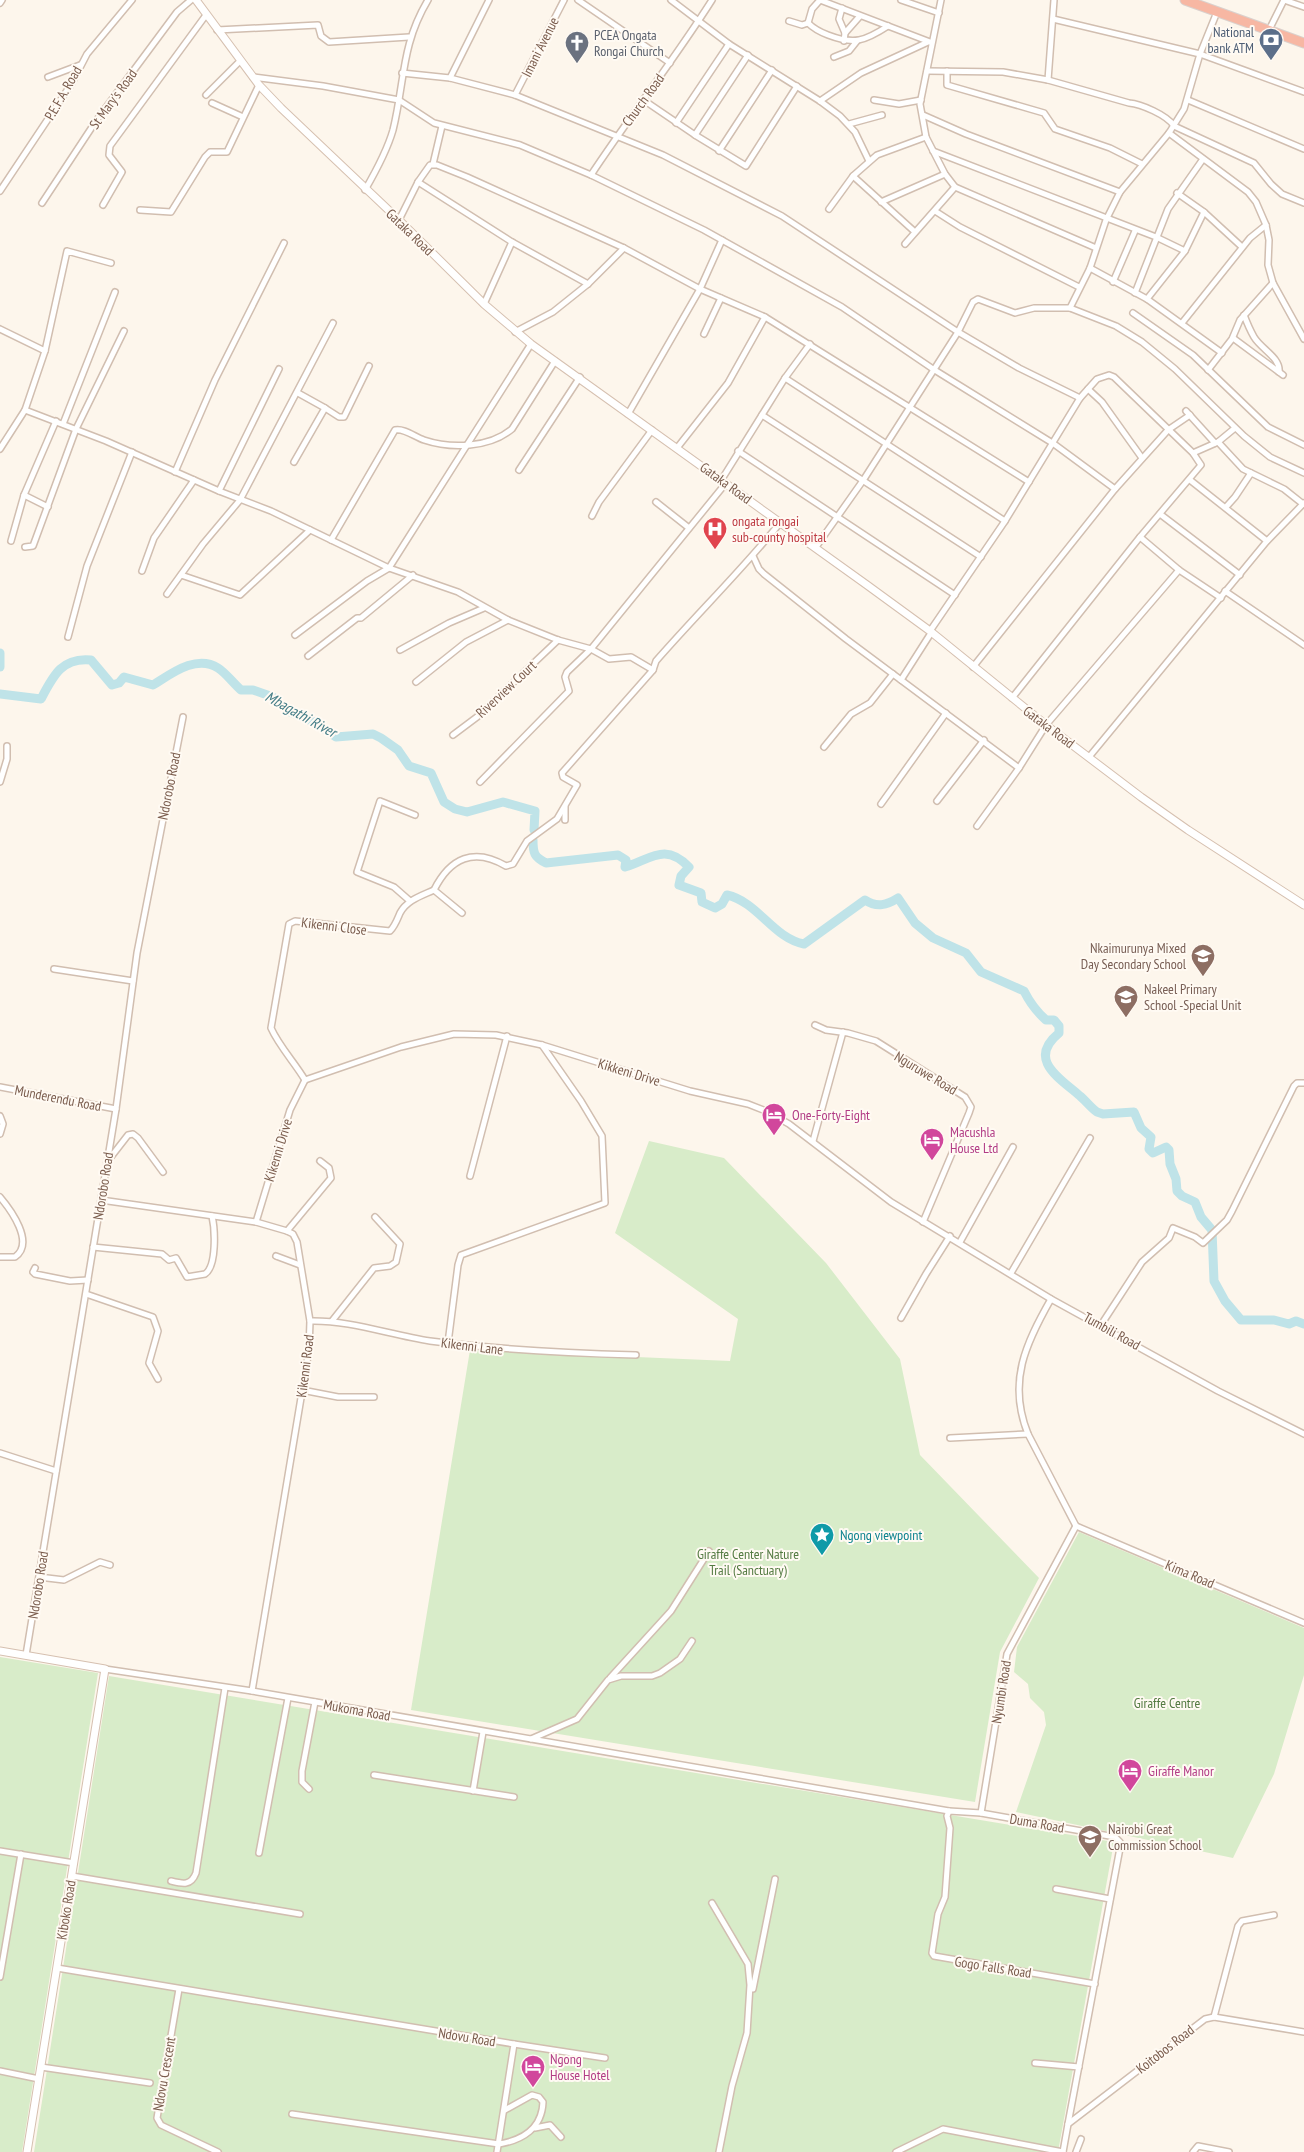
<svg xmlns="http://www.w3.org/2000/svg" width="1304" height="2152" viewBox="0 0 1304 2152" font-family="'PT Sans Narrow',sans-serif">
	<rect width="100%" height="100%" fill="#fdf6ec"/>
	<g fill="#d8ecc9">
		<path d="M649,1141L724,1158L826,1263L900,1359L920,1455L1039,1578L1000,1652L975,1802L411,1710L470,1350L730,1361L738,1319L615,1233Z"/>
		<path d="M1079,1532L1304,1628V1675L1274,1774L1233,1858L1016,1812L1046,1725L1044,1712L1030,1698L1028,1684L1014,1672L1017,1647Z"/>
		<path d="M0,1657L98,1673L22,2152H0Z"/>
		<path d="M109,1676L1114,1842L1058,2152H34Z"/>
	</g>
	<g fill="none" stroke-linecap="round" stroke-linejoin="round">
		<g stroke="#bfe3e8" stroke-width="9">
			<path d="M0,653V667"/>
			<path d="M0,694L41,699C53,676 62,657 91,660L112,685L119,683L124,677L153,685C171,674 196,654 218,668C226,673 233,683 241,690H253L273,697L288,711L314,722L336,737L373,734L381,738L398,750L409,766L431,773L444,802L455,809L467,812L503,802L535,811L534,830"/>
			<path d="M533,840C533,853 534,857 546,863L618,855L626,860L625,867C651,859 665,842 689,867L681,876L679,885L701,893L702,902L715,908L722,904L727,895C758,902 773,938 804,944L865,900C877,908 887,905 898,898L915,923L933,938L966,953L981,972L1024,991C1029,1001 1038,1013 1046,1020H1054L1059,1026V1033C1026,1060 1061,1079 1080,1096C1086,1101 1091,1108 1097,1112L1103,1114L1134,1112L1141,1128L1151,1137L1149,1149L1153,1153L1166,1147L1169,1150L1170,1164L1176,1179L1177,1191L1182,1196L1195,1202L1201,1217L1212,1230L1214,1281L1225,1301L1241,1320H1274L1289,1324L1296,1321L1304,1324"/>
		</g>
		<defs>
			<g id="street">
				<path d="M578,0L670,63"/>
				<path d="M671,0L729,44L820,101L840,116L855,132L869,161"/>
				<path d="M820,0L930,42"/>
				<path d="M901,0L939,13"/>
				<path d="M941,0L920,104L926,137L945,174L955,187L1096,248"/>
				<path d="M1284,0L1304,7"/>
				<path d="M0,3L2,0"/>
				<path d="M842,8L839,19L845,33"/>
				<path d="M1053,19L1200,54L1304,92"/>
				<path d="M789,21L802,25L808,23C814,29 820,32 828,35C854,45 865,41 888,26"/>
				<path d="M808,23L812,9L820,0"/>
				<path d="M217,30L318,25L321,36L329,42L409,37"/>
				<path d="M1269,30L1284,0"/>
				<path d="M844,41L845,33L860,16"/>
				<path d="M834,57L849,51L857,41"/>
				<path d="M927,71L1003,72L1048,80L1129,103C1141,104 1167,115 1174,126L1254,163L1271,184L1282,194L1304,203"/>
				<path d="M947,71V85L1044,113L1055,129L1110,148L1142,164"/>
				<path d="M402,73L450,78L515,95L663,155L782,216L958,332L1019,368L1080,398"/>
				<path d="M48,77L80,65"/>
				<path d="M253,77L323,86L399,100L434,123L520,145L591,175L704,230L842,307L933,369L1054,444L1115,489"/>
				<path d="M450,78L489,0"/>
				<path d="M1048,80L1054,0"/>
				<path d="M206,95L240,61"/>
				<path d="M515,95L564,0"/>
				<path d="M874,100L899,104L921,100"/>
				<path d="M1188,100L1304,149"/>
				<path d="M645,101L695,135L748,55"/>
				<path d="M820,101L861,73L928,42"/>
				<path d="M212,103L243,117"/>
				<path d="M923,115L966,134L1120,192"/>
				<path d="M676,123L729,44"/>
				<path d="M849,124L882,115"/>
				<path d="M1169,133L1248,192L1256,202L1266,225L1269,240L1268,265L1273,283L1304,339"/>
				<path d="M695,135L746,166L797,86"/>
				<path d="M719,151L772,70"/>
				<path d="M933,151L1156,237L1185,251"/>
				<path d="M433,164L442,126"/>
				<path d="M591,175C630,116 674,60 712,0"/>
				<path d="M853,176L915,232"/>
				<path d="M418,182L512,242L588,284"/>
				<path d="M365,190C376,171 387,151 393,130C405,81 401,45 428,0"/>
				<path d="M0,191L72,83L87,54L132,0"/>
				<path d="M1177,193L1204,212L1242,247"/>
				<path d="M881,202L945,174"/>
				<path d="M42,203L96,121L177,12L191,0"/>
				<path d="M103,205L122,172L109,155L110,146L206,15"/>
				<path d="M829,209L853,176L877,155L926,137"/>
				<path d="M140,210L171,212L205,157L210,152H227L259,85"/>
				<path d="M935,211L960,227L1079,287"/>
				<path d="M399,220L418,182L430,165H437L467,177L624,248L700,289L765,317L1029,482"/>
				<path d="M905,244L955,187"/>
				<path d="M1090,268L1147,299L1222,353"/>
				<path d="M1113,282L1135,231"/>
				<path d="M1135,293L1168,209L1203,159"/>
				<path d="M1147,299L1185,251L1204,212"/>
				<path d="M484,304L512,242"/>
				<path d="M1070,308L1090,268L1106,220L1120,192L1169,133L1184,109L1200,54L1217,12"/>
				<path d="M1133,313L1193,355L1268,427L1304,445"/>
				<path d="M1244,315C1247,323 1250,330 1254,337C1261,349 1281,358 1279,372"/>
				<path d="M1182,323L1250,238L1266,225"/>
				<path d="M0,329L45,351"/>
				<path d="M515,332L553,312L588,284L624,248"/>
				<path d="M704,334L721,298"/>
				<path d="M1233,338L1283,375"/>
				<path d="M1208,370L1232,339L1240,320L1273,283"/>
				<path d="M785,378L1005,521"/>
				<path d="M1088,389L1102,402L1142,458"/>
				<path d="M325,408L339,417H344L369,366"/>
				<path d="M25,410L106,441L219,491L271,511L389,568L458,592L508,620L558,640L591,649L609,659L631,657L653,670"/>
				<path d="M1186,411L1215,443"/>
				<path d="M628,414L700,289L722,240"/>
				<path d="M762,415L981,557"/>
				<path d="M63,424L115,292"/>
				<path d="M1218,442L1243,469L1284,489L1303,504"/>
				<path d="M677,448L728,383L765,317"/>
				<path d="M0,449L25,410L45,351L67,251L111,263"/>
				<path d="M738,451L955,595"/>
				<path d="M1193,453L1218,442L1235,428"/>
				<path d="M294,462L325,408L298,393"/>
				<path d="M519,470L580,377"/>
				<path d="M175,472L215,380L284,243"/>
				<path d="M722,479L785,378L810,344"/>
				<path d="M1190,480L1267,541"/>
				<path d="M219,491L279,369"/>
				<path d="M24,495L48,507"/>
				<path d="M656,502L689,528"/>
				<path d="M1226,507L1235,497L1251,473"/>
				<path d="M1160,514L1240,575"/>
				<path d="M592,516L599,502L652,430"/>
				<path d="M1140,537L1179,570L1221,598"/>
				<path d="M331,540L395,430C404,428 415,437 424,440C451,449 489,448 512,429L555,361"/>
				<path d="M11,541L24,495L56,421"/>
				<path d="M25,547L33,546L76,429L124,331"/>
				<path d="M816,547L864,479L958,332L973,302L978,299L1015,313L1034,308H1070L1116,326L1142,342L1175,369L1244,436L1270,457L1304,473"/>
				<path d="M753,556L759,569L764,574L846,639L1019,768"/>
				<path d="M142,571L154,538L194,480"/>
				<path d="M181,575L240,595L310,530"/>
				<path d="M1225,591L1304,645"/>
				<path d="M167,594L203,544L240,500L333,323"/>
				<path d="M930,631L1005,521L1080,398L1097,379L1109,375L1114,377L1193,453L1201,465L1140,537L1012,698"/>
				<path d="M295,635L367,581L389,568L531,344"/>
				<path d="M68,637L87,566L132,452"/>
				<path d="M400,650L449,623L484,608"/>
				<path d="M308,656L357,618H361L413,575"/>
				<path d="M973,667L1115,489L1168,430L1190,415"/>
				<path d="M901,680L931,633"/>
				<path d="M416,682L466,642L508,620"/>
				<path d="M453,735L477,717L558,640"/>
				<path d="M824,747L851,714L870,703L893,674"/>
				<path d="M1089,757L1267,541L1304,503"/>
				<path d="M0,782L7,759V746"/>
				<path d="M480,782L569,691L565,677L567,672L591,649L726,483"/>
				<path d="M937,801L984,740"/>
				<path d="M881,804L946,713"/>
				<path d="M565,807V820"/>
				<path d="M977,826L1019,768L1046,725L1179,570"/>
				<path d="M434,890C450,858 474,847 506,866L513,864L527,841L557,819L577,785L563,777L562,773L653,670L656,661C697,614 741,571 780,523"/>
				<path d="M410,901L394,887L357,872L380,801L415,815"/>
				<path d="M54,969L133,981"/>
				<path d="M815,1025L826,1030L848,1033L876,1041L965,1097L971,1107L969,1113L923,1222"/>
				<path d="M305,1080L401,1047L454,1034L496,1035L542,1045L690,1091L748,1104L766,1111L789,1124L891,1202L1051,1299L1218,1391L1304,1434"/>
				<path d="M305,1080C295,1063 279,1046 271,1028L289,924L295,921L390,931C395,926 397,920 400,913C407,900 421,896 434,890L462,913"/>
				<path d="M0,1087L116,1109"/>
				<path d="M0,1116L3,1124L0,1134"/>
				<path d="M813,1141L843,1032"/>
				<path d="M107,1162L128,1135L133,1134L138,1138L163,1172"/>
				<path d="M470,1176L507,1036"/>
				<path d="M0,1197C11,1210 35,1243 15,1257H0"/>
				<path d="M101,1200L256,1222L287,1231L293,1234L297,1242L310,1321L309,1350L252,1691"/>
				<path d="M256,1222L290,1110L305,1080"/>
				<path d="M287,1231L331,1178L329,1168L320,1161"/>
				<path d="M960,1242L1013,1147"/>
				<path d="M93,1247L162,1254L169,1260L176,1258L187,1277L205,1274C217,1266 215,1229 212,1216"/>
				<path d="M276,1256L300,1265"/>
				<path d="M35,1268L33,1272L35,1274L70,1281L88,1280"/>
				<path d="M1011,1273L1090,1138"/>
				<path d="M86,1294L153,1317L158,1331L149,1363L158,1379"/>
				<path d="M1051,1299C1026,1343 1007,1382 1028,1434L1076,1526"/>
				<path d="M901,1318L926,1274L950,1236"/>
				<path d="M310,1321C350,1320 390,1335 430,1341C500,1350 566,1353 636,1355"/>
				<path d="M332,1321L374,1268L390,1266L396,1262L400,1244L375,1217"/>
				<path d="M1101,1325L1142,1262L1169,1238L1173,1228L1195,1237L1203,1243L1227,1220L1232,1211L1294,1086L1297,1083H1304"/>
				<path d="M448,1343L458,1265L461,1255L605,1203L602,1136L581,1101L542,1045"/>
				<path d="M302,1390L338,1397H374"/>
				<path d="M950,1438L1028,1434"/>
				<path d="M0,1453L56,1471"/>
				<path d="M1076,1526L1304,1623"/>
				<path d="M39,1577L64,1580L100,1562L110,1565"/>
				<path d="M26,1655L116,1109L137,953L183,717"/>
				<path d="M105,1669L252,1691L949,1811"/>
				<path d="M610,1678L671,1611L709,1551"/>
				<path d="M531,1739L577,1719L608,1680L621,1676H652L660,1673L680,1659L692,1641"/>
				<path d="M374,1775L514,1797"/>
				<path d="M309,1789L302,1782V1771L315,1702"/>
				<path d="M473,1791L483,1732"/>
				<path d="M981,1813L1007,1654L1076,1526"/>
				<path d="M0,1851L74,1863"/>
				<path d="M259,1853L288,1698"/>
				<path d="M72,1876L300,1914"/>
				<path d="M171,1881C183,1884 191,1886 196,1873L225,1688"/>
				<path d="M1056,1889L1110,1899"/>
				<path d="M712,1903L748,1964L750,1985L747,2033L732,2086L719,2152"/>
				<path d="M57,1968L514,2044L497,2152"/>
				<path d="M0,1977L21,1854"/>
				<path d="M179,1989L157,2118L161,2125L218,2152"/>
				<path d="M753,1989L775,1879"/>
				<path d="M1214,2017L1238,1926L1242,1921L1274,1915"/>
				<path d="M514,2044L605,2058"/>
				<path d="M1035,2063L1079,2067"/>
				<path d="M41,2067L150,2083"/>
				<path d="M0,2071L39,2079"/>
				<path d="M292,2114L499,2144C523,2140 542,2128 543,2102L539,2097L532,2095L505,2110"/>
				<path d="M1068,2124C1085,2032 1102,1940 1120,1848V1842L1115,1837L981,1813L949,1811L947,1816L950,1828L945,1897L938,1914L932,1953L934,1956L1095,1984"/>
				<path d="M535,2128L550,2125L561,2137"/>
				<path d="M896,2152L943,2129L1063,2152"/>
				<path d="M1063,2152L1068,2124L1205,2019L1214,2017L1304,2032"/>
				<path d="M1076,2152L1081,2139"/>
				<path d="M1193,2152L1198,2146L1229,2152"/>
			</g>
			<g id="secondary">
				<path d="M196,0L259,85L281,108L399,220L484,304L531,344L867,585L930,631L1046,725L1141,797L1188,830L1304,905"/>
				<path d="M0,1651L105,1669L27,2152"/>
			</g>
			<path id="highway" d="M1185,0L1304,43"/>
		</defs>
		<use href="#street" stroke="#d1beb0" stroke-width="8"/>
		<use href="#secondary" stroke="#d6c0b0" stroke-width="9"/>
		<use href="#highway" stroke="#dad1cd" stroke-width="11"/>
		<use href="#street" stroke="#fff" stroke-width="5"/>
		<use href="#secondary" stroke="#fff" stroke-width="7"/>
		<use href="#highway" stroke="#f7b7a3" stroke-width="9"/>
	</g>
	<defs>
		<symbol id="bank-pin" viewBox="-11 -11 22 30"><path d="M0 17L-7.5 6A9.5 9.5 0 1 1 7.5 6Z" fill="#5c6f8a" stroke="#fffaf3"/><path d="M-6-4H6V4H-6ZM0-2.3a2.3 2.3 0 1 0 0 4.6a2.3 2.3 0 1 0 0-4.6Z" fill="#fff"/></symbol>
		<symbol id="church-pin" viewBox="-11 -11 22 30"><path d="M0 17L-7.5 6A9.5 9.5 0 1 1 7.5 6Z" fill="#6b7280" stroke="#fffaf3"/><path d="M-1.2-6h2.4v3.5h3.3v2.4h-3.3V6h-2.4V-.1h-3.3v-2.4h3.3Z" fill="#fff"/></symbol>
		<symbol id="hospital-pin" viewBox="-11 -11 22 30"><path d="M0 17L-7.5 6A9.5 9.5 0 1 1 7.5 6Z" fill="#e0444e" stroke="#fffaf3"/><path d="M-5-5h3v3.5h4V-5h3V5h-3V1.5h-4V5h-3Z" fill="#fff"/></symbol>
		<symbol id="school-pin" viewBox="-11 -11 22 30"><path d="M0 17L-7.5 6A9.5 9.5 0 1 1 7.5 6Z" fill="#8d6e63" stroke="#fffaf3"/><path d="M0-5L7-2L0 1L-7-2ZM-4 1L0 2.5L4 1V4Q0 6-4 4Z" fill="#fff"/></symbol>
		<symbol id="hotel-pin" viewBox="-11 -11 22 30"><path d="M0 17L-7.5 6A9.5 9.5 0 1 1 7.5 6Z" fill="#d1479c" stroke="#fffaf3"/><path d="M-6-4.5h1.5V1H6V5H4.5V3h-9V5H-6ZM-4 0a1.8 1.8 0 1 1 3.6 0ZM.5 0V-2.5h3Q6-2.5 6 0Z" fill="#fff"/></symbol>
		<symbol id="sight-pin" viewBox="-11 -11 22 30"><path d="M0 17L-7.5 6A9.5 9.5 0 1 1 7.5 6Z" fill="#0f9aa8" stroke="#fffaf3"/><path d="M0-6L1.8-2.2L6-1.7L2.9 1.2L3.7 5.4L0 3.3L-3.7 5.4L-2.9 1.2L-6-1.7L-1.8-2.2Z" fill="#fff"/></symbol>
	</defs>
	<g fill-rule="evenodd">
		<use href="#bank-pin" x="1257" y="26" width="28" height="38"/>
		<use href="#church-pin" x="563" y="29" width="28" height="38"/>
		<use href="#hospital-pin" x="701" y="515" width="28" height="38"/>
		<use href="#school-pin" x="1189" y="942" width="28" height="38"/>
		<use href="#school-pin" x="1112" y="983" width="28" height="38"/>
		<use href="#hotel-pin" x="760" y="1101" width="28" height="38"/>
		<use href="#hotel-pin" x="918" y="1126" width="28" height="38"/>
		<use href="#sight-pin" x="808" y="1521" width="28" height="38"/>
		<use href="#hotel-pin" x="1116" y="1757" width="28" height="38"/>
		<use href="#school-pin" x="1076" y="1823" width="28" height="38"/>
		<use href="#hotel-pin" x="519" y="2053" width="28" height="38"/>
	</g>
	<g text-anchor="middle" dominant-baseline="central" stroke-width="4" stroke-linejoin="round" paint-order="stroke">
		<g font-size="14" fill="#4e5e75" stroke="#fffaf3" text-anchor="end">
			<text x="1254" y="32">National<tspan x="1254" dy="16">bank ATM</tspan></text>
		</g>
		<g font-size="14" fill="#5b616d" stroke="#fffaf3" text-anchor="start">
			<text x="594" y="35">PCEA Ongata<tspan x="594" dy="16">Rongai Church</tspan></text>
		</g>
		<g font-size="14" fill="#7a5c4d" stroke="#fffaf3">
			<text transform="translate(540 47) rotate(-63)">Imani Avenue</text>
			<text transform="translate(63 93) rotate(-60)">P.E.F.A. Road</text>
			<text transform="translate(113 99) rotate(-54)">St Mary's Road</text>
			<text transform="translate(643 100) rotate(-54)">Church Road</text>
			<text transform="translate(410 232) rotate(44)">Gataka Road</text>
			<text transform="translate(726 483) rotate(36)">Gataka Road</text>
			<text transform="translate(506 689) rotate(-43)">Riverview Court</text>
			<text transform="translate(1049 727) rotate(37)">Gataka Road</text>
			<text transform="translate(169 786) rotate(-79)">Ndorobo Road</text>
			<text transform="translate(334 926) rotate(7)">Kikenni Close</text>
			<text transform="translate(629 1072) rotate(17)">Kikkeni Drive</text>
			<text transform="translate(926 1073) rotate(31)">Nguruwe Road</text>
			<text transform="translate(58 1098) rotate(11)">Munderendu Road</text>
			<text transform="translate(278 1150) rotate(-73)">Kikenni Drive</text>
			<text transform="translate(103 1186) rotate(-81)">Ndorobo Road</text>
			<text transform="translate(1112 1331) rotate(29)">Tumbili Road</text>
			<text transform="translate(472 1346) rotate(7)">Kikenni Lane</text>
			<text transform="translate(305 1366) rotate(-83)">Kikenni Road</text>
			<text transform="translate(1190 1574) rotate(23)">Kima Road</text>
			<text transform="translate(38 1585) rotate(-81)">Ndorobo Road</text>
			<text transform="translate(1001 1692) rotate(-81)">Nyumbi Road</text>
			<text transform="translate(357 1710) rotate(10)">Mukoma Road</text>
			<text transform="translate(1037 1823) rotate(10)">Duma Road</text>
			<text transform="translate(66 1910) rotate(-81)">Kiboko Road</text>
			<text transform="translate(993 1967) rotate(9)">Gogo Falls Road</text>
			<text transform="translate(467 2037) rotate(9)">Ndovu Road</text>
			<text transform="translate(1165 2049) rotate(-38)">Koitobos Road</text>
			<text transform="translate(164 2074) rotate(-80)">Ndovu Crescent</text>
		</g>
		<g font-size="14" fill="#be3a42" stroke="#fffaf3" text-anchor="start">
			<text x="732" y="521">ongata rongai<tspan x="732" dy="16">sub-county hospital</tspan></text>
		</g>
		<g font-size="14" fill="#785e54" stroke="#fffaf3" text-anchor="start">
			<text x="1186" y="948" text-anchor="end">Nkaimurunya Mixed<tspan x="1186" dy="16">Day Secondary School</tspan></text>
			<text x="1144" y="989">Nakeel Primary<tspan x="1144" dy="16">School -Special Unit</tspan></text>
			<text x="1108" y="1829">Nairobi Great<tspan x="1108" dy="16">Commission School</tspan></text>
		</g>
		<g font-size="14" fill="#b23c85" stroke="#fffaf3" text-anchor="start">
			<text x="792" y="1115">One-Forty-Eight</text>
			<text x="950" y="1132">Macushla<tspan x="950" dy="16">House Ltd</tspan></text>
			<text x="1148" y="1771">Giraffe Manor</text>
			<text x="550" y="2059">Ngong<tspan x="550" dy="16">House Hotel</tspan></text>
		</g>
		<g font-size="14" fill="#0d838f" stroke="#fffaf3" text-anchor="start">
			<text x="840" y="1535">Ngong viewpoint</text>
		</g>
		<g font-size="14" fill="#537a41" stroke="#fffaf3">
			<text x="748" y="1554">Giraffe Center Nature<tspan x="748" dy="16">Trail (Sanctuary)</tspan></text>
			<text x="1167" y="1703">Giraffe Centre</text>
		</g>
		<g font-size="15" font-style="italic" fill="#437c86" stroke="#fffaf3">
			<text transform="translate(301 714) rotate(29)">Mbagathi River</text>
		</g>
	</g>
</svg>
